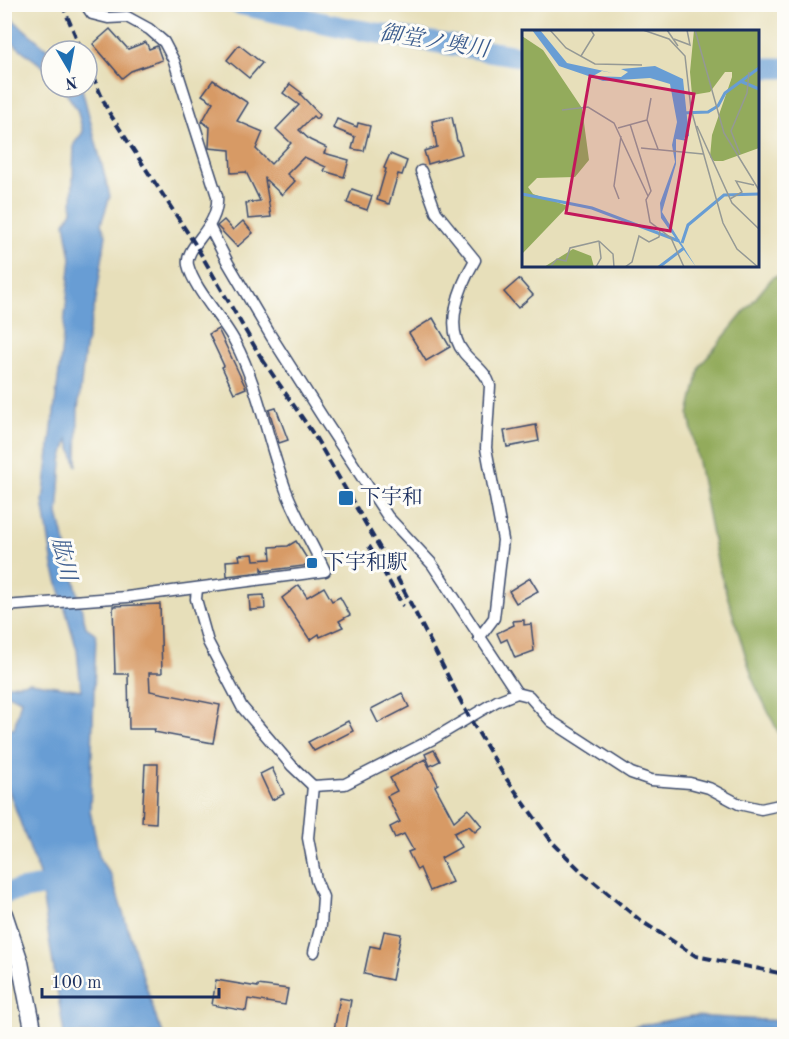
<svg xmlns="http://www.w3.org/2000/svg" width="789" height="1039" viewBox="0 0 789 1039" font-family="'Old Standard TT','Noto Serif JP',serif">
	<rect width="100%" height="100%" fill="#fdfcf7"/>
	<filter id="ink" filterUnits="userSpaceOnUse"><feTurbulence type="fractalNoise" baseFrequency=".0167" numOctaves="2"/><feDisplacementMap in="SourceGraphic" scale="12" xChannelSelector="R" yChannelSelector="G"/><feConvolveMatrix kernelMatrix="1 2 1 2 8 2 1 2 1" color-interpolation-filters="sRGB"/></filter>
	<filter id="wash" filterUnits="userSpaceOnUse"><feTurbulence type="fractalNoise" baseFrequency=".008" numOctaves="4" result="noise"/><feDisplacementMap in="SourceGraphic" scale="24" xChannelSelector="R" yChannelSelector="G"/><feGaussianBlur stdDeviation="1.35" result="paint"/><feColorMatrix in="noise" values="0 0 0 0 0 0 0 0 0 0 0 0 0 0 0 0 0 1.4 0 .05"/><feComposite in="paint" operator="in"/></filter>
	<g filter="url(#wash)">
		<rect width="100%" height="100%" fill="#e7dfba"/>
		<path fill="#93ab5c" stroke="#576d5d" stroke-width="1.5" d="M784,275V744L754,683L718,566L689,415L700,366L773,277Z"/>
		<g fill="#689dd4" stroke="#426699" stroke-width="1.5">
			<path d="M5,13L51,52V73L5,37Z"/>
			<path d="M62,87H81L82,89L110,196L101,224L106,235L96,300L85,348L78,410L77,466L68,439L62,461L58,514L86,627L96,634L90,811L100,860L111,875L158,1024L164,1034H64L39,874L5,780V728L14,729L21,700L5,693V686L30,682L81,690L77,650L53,566L43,501L60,364L71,258L65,223L72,211L74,144L83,132L77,109Z"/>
			<path d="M692,1016L783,1021L784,1034H593Z"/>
		</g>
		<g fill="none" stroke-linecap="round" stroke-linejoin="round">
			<g stroke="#689dd4" stroke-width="21">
				<path d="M238,4L347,28L524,57"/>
				<path d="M758,68H784"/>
				<path d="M4,893L69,881"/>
			</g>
		</g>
		<g id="blocks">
			<g fill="#d79a65">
				<path d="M110,29L128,49L146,42L149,49L157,46L162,60L131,71L122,78L93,44Z"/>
				<path d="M239,45L262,63L249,78L227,60Z"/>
				<path d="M213,80L248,103L237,121L263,132L256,149L271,164L291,143L276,129L299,105L283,93L290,84L302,93L300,94L320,115L316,119L313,116L299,130L310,140L327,148L324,153L349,160L344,177L324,171L326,167L304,157L287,174L295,181L282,195L265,179L271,217L248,219L246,203L260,201L246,172L231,173L230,150L209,148L210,127L202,122L213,102L202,95Z"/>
				<path d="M452,117L457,141H458L462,154L428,164L424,151L437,147L432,121Z"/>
				<path d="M337,119L357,127L358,123L370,126L364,151L352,149L355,137L333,128Z"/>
				<path d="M390,154L407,161L402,175L398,174L389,204L377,200L386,169L384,168Z"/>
				<path d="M352,189L372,196L367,210L347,203Z"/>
				<path d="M224,220L233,230L243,221L253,233L237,247L217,226Z"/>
				<path d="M519,279L533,295L518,308L504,292Z"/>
				<path d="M433,318L450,347L426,361L409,333Z"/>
				<path d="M218,329L246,388L234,393L222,367L224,366L209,334Z"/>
				<path d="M276,408L288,440L279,443L269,410Z"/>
				<path d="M536,425L539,441L507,447L504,431Z"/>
				<path d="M296,541L311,565L264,571L262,568V572L227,576L226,561L240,560L239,555L253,554L254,560L271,559L270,547L288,546Z"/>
				<path d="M530,578L538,591L516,603L509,591Z"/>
				<path d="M299,585L307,597L324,587L332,601L340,597L350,615L339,621L343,627L320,637L319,634L310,640L282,598Z"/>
				<path d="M264,595L265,609L250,610L249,596Z"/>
				<path d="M160,604L162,673H149L150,691L220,705L213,743L154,732L155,729H129L128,674H115L113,606Z"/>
				<path d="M524,620V625L531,624L534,651L515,658L507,639L501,642L497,633L514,625L513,621Z"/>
				<path d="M402,693L409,707L378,723L371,709Z"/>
				<path d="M348,721L353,731L314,751L308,742Z"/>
				<path d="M434,750L440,761L430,766L425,754Z"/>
				<path d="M425,759L438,784L435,786L454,821L468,809L482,826L475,832L469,826L454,833L461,847L441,858L452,882L430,891L420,868L417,870L408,852L413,850L404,834L395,838L390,827L400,822L387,796L397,791L390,778Z"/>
				<path d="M145,764H158L156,823L142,822Z"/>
				<path d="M272,768L284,794L272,800L260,774Z"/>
				<path d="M384,931L401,934L392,980L364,974L370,946L380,948Z"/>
				<path d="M216,980L258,987V985L288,989L285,1005L248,999L246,1011L212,1005Z"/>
				<path d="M340,998L351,1000L345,1035H333Z"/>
			</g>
		</g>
	</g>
	<g filter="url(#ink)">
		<use href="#blocks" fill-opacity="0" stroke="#3a496c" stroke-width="1.5"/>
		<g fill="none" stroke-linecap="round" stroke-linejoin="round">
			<defs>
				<g id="minor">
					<path d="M421,171L436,212L475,260C460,286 443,327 464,353C473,364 487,372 490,386L486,448L503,540L494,618L479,638"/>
					<path d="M209,226L228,263L271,336L327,424L388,517L432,564L517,693"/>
					<path d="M197,589L196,599L208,642L242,707L292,766L313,786L345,784L433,739L497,701L517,693L529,696L551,721L631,773L651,780L690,783L709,788L739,804L761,809L784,804"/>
					<path d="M4,606L127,597L325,571C313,545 298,520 287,493C268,444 260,390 235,342C223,319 194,289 188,265C184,246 220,228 217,196L174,61L164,42L149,29L127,17L108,18L92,14L85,4"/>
					<path d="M313,786L308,838L316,880L323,897L321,925L314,952"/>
				</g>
				<path id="primary" d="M4,914L20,962L34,1034"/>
			</defs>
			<use href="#minor" stroke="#3a496c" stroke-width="13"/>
			<use href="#primary" stroke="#3a496c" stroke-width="19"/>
			<use href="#minor" stroke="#fff" stroke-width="10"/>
			<use href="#primary" stroke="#fff" stroke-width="16"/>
			<g stroke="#1b2f5e" stroke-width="4" stroke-dasharray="9 4.5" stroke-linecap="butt">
				<path d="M62,4L82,51"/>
				<path d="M87,63L108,111L195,244L266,366"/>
				<path d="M262,359L314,435L399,581L469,717L503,774L552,842L583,873L641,921L696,956L784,974"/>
				<path d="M369,546L403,606"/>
			</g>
		</g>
	</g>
	<g fill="#1f6fb2" stroke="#fdfcf7" stroke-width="2">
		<rect x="338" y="490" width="16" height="16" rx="3"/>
		<rect x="306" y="557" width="12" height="12" rx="3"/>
	</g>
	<g text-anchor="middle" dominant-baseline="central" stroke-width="6" stroke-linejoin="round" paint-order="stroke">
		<g font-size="21" fill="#1b2f5e" stroke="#fdfcf7" text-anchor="start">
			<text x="360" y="498">下宇和</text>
			<text x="324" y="563">下宇和駅</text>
		</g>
		<g font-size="22" font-style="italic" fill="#3a5b8d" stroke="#fdfcf7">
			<text transform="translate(434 42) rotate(9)">御堂ノ奥川</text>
			<text transform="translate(63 559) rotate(77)">肱川</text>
		</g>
	</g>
	<g transform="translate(522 30)">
		<rect width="237" height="237" fill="#e7dfba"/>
		<path d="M172,0H237V118L201,131H192L188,127L190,105L210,47V42H203L188,62L170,65L168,42ZM0,6L21,20L60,78L67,130L53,147L15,148L6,157L11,164L46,176L0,224ZM51,219L69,226L72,237H22Z" fill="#93ab5c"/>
		<path d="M10,0H18L45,33L91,43L80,41L71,46L99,47L106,42L99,39L133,36L161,49L167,106L162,108L165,111L154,109V134L140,182L174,237L139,188L138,173L153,132L150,115L155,92L148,54L128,48L81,51L37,36Z" fill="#689dd4"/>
		<path fill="none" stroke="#689dd4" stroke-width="3" d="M218,51L237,59M159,83L186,82L196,76L203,63L237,38M0,164L70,178L157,211M160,213L166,195L202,165L237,164M137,237L162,218"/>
		<path fill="none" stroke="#959995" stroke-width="1.5" d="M28,0L44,18L73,34L120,35M121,0L147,9L163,26L169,79L201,193L215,219L236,237M145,0L156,16M173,0L202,103L237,160M152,9L168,15L165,0M59,26L72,5L69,0M129,68L125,90L136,119M40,80L66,77L92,93L126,166M108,94L129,161L124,170L128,192L149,208L162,237M175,96L210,173L237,199M96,98L125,90M119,118L181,124M218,124L209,101L225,63L227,42M97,169L92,156L99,106M208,169L220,162L214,151L232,155M77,211L91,224L92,237M28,237L35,229L44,231L48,218L77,211M74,237L79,228L77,211M103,237L110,232L117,206L127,212L137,207L138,200"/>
		<path fill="#c2185b" fill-opacity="0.15" stroke="#c2185b" stroke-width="3" d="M68,46L172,64L148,201L44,183Z"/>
		<rect width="237" height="237" fill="none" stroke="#1b2f5e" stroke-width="3"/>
	</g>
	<rect width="789" height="1039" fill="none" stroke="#fdfcf7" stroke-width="24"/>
	<g transform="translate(69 69) rotate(170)"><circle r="28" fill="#fdfcf7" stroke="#a3aaba" stroke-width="1.5"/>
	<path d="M0-4.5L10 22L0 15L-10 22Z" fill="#1f6fb2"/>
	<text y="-9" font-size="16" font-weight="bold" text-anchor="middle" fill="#1b2f5e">N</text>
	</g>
	<path d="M42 988v9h177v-9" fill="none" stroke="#1b2f5e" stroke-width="3"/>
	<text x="51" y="988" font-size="18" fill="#1b2f5e" stroke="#fdfcf7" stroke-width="4.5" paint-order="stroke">100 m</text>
</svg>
